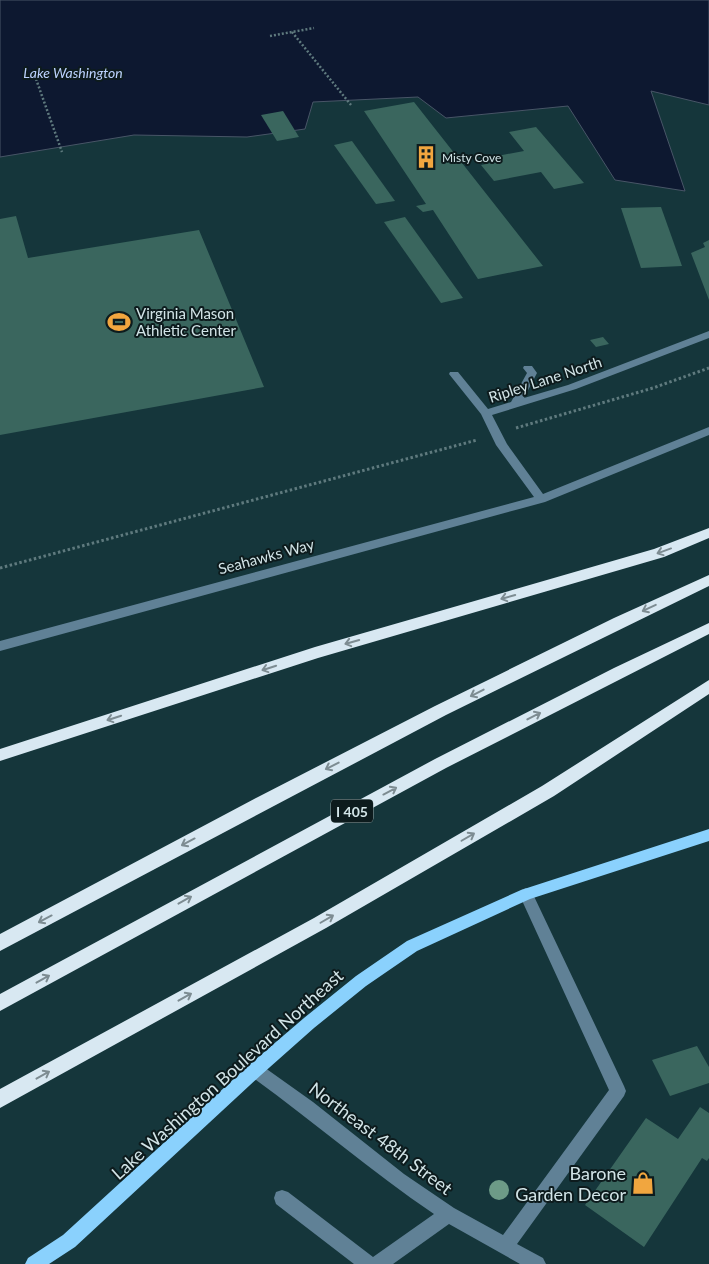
<svg xmlns="http://www.w3.org/2000/svg" width="709" height="1264" viewBox="0 0 709 1264" font-family="Lato,sans-serif">
	<rect width="100%" height="100%" fill="#15363b"/>
	<path fill="#0d1830" stroke="#485567" d="M0,0H709V105L651,91L685,191L615,180L568,106L446,118L418,97L313,102L305,129L247,137L134,135L0,157Z"/>
	<g fill="#3a665e">
		<path d="M414,102L543,266L478,279L433,210L423,212L416,206L426,204L364,111Z"/>
		<path d="M283,111L299,137L277,141L261,115Z"/>
		<path d="M536,127L584,183L554,189L541,172L494,181L481,165L502,161L497,156L524,151L509,132Z"/>
		<path d="M352,141L395,201L376,204L334,145Z"/>
		<path d="M661,207L682,266L641,268L621,208Z"/>
		<path d="M16,216L28,258L199,230L264,387L0,435V219Z"/>
		<path d="M405,217L463,298L441,303L384,222Z"/>
		<path d="M709,240V300L691,253L705,247L703,243Z"/>
		<path d="M603,337L609,344L596,347L590,340Z"/>
		<path d="M697,1046L709,1067V1083L670,1096L652,1060Z"/>
		<path d="M700,1107L709,1113V1158L707,1161L702,1158L644,1247L585,1205L646,1118L678,1139Z"/>
	</g>
	<g fill="none" stroke-linecap="round" stroke-linejoin="round">
		<g stroke="#5f7a7e" stroke-width="2.5" stroke-dasharray="2 2" stroke-linecap="butt">
			<path d="M292,32L351,105"/>
			<path d="M270,36L314,28"/>
			<path d="M36,79L62,152"/>
		</g>
		<g stroke="#5f7a7e" stroke-width="3" stroke-dasharray="2.5 2.5" stroke-linecap="butt">
			<path d="M516,428L653,388L709,368"/>
			<path d="M0,568L477,440"/>
		</g>
		<g fill="#608196" fill-rule="evenodd">
			<path d="M709,331V338L576,389L492,415L507,444L543,494L709,427V435L545,502L0,651V641L534,497L496,445L481,414L449,374L450,372H458L488,409L511,402L527,373L523,368L524,366H532L537,373L524,398L568,385Z"/>
			<path d="M526,888L531,890L624,1086L626,1091L624,1096L517,1244L543,1258L546,1264H520L449,1224L393,1264H354L276,1204L274,1198L276,1192L282,1190L288,1192L373,1257L434,1214C370,1171 312,1120 249,1075L247,1070L249,1065L255,1063L261,1065L313,1102L404,1174L454,1208L503,1235L609,1090L519,894L521,890Z"/>
		</g>
		<path fill="#8ad1fd" fill-rule="evenodd" d="M709,829V841L530,899L417,951L366,986L314,1028L261,1075L75,1247L49,1264H25L28,1258L63,1235L249,1065L304,1018L356,976L407,941L521,890Z"/>
		<g fill="#d8e8f2" fill-rule="evenodd">
			<path d="M709,528V538L664,557L318,658L0,761V749L315,647L654,549Z"/>
			<path d="M709,575V586L446,715L0,951V934L258,797L435,706L614,618Z"/>
			<path d="M709,623V634L446,768L0,1011V994L435,759L614,668Z"/>
			<path d="M709,680V694L554,796L326,928L0,1108V1089L314,918L542,786Z"/>
		</g>
	</g>
	<circle fill="#6d9b87" cx="499" cy="1190" r="10"/>
	<defs><path id="oneway-shaft" d="M-6 0H5M1.5-3L5.5 0L1.5 3" fill="none" stroke-width="1.6" stroke-linecap="round" stroke-linejoin="round" transform="scale(1.25)"/></defs>
	<g stroke="#7d8c92">
		<use href="#oneway-shaft" transform="translate(664 551) rotate(160)"/>
		<use href="#oneway-shaft" transform="translate(508 597) rotate(164)"/>
		<use href="#oneway-shaft" transform="translate(649 608) rotate(155)"/>
		<use href="#oneway-shaft" transform="translate(352 642) rotate(164)"/>
		<use href="#oneway-shaft" transform="translate(269 668) rotate(162)"/>
		<use href="#oneway-shaft" transform="translate(477 693) rotate(153)"/>
		<use href="#oneway-shaft" transform="translate(534 716) rotate(-27)"/>
		<use href="#oneway-shaft" transform="translate(114 718) rotate(162)"/>
		<use href="#oneway-shaft" transform="translate(332 766) rotate(153)"/>
		<use href="#oneway-shaft" transform="translate(390 791) rotate(-28)"/>
		<use href="#oneway-shaft" transform="translate(468 837) rotate(-30)"/>
		<use href="#oneway-shaft" transform="translate(188 842) rotate(152)"/>
		<use href="#oneway-shaft" transform="translate(185 900) rotate(-29)"/>
		<use href="#oneway-shaft" transform="translate(45 919) rotate(152)"/>
		<use href="#oneway-shaft" transform="translate(327 919) rotate(-30)"/>
		<use href="#oneway-shaft" transform="translate(43 979) rotate(-29)"/>
		<use href="#oneway-shaft" transform="translate(185 997) rotate(-29)"/>
		<use href="#oneway-shaft" transform="translate(43 1075) rotate(-29)"/>
	</g>
	<defs>
		<symbol id="building-bare" viewBox="-9 -9 18 18"><path d="M-4-6H4V6H1V3H-1V6H-4ZM-2.5-4.3h1.7v1.8h-1.7ZM.8-4.3h1.7v1.8H.8ZM-2.5-1h1.7V.8h-1.7ZM.8-1h1.7V.8H.8Z" fill="#f1a63f" stroke="#0d1b1d" stroke-width="2.5" paint-order="stroke"/></symbol>
		<symbol id="stadium-bare" viewBox="-9 -9 18 18"><path d="M0-5a6.5 5 0 1 0 0 10a6.5 5 0 1 0 0-10ZM-3.5-1.8h7v3.6h-7Z" fill="#f1a63f" stroke="#0d1b1d" stroke-width="2.5" paint-order="stroke"/></symbol>
		<symbol id="shop-bare" viewBox="-9 -9 18 18"><path d="M-5-2.5h2.3a2.7 3.5 0 0 1 5.4 0H5L5.5 6h-11ZM-1.5-2.5h3a1.5 2.3 0 0 0-3 0Z" fill="#f1a63f" stroke="#0d1b1d" stroke-width="2.5" paint-order="stroke"/></symbol>
	</defs>
	<g fill-rule="evenodd">
		<use href="#building-bare" x="410" y="141" width="32" height="32"/>
		<use href="#stadium-bare" x="103" y="306" width="32" height="32"/>
		<use href="#shop-bare" x="627" y="1167" width="32" height="32"/>
	</g>
	<g text-anchor="middle" dominant-baseline="central" stroke-width="4" stroke-linejoin="round" paint-order="stroke">
		<g font-size="12" fill="#d2e4e7" stroke="#0d1b1d" text-anchor="start">
			<text x="442" y="157">Misty Cove</text>
		</g>
		<g font-size="14" font-style="italic" fill="#bcd2fd" stroke="#0d1b1d">
			<text x="73" y="72">Lake Washington</text>
		</g>
		<rect fill="#0d1b1d" stroke="#97a8aa" stroke-width="1" x="331" y="799.5" width="42" height="23" rx="4"/>
		<g font-size="14" font-weight="bold" fill="#d2e4e7">
			<text x="352" y="811">I 405</text>
		</g>
		<g font-size="15" fill="#d2e4e7" stroke="#0d1b1d" text-anchor="start">
			<text x="136" y="313">Virginia Mason<tspan x="136" dy="17">Athletic Center</tspan></text>
		</g>
		<g font-size="15" fill="#d2e4e7" stroke="#0d1b1d">
			<text transform="translate(545 379) rotate(-18)">Ripley Lane North</text>
			<text transform="translate(266 556) rotate(-15)">Seahawks Way</text>
		</g>
		<g font-size="18" fill="#d2e4e7" stroke="#0d1b1d">
			<text transform="translate(227 1074) rotate(-42)">Lake Washington Boulevard Northeast</text>
			<text transform="translate(381 1138) rotate(37)">Northeast 48th Street</text>
		</g>
		<g font-size="18" fill="#d2e4e7" stroke="#0d1b1d" text-anchor="end">
			<text x="626" y="1173">Barone<tspan x="626" dy="21">Garden Decor</tspan></text>
		</g>
	</g>
</svg>
